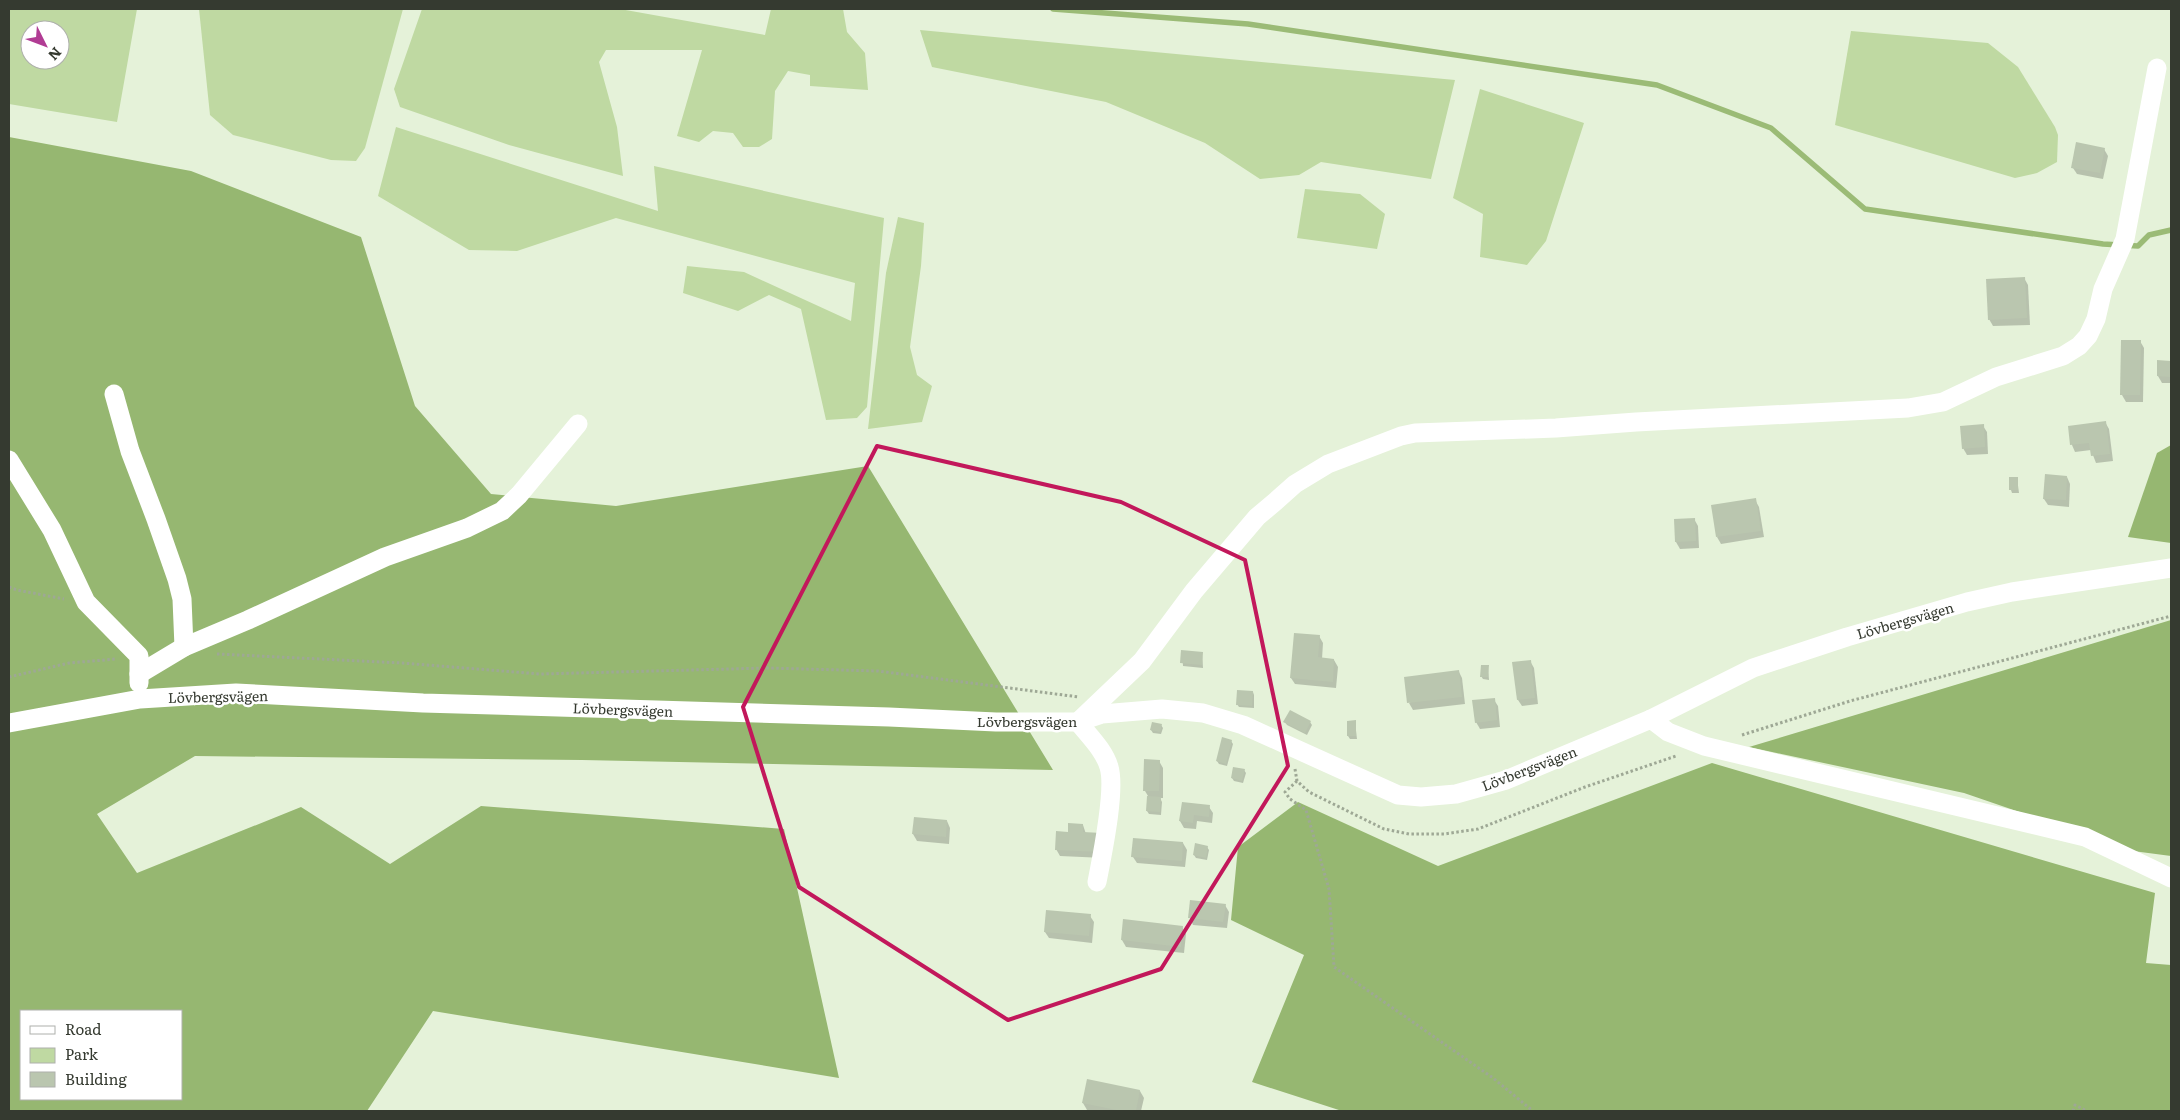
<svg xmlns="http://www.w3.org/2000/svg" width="2180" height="1120" viewBox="0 0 2180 1120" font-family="Literata,serif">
	<rect width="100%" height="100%" fill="#e5f2d9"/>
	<g fill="#bfd9a2" fill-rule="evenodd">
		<path d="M9,9H137L117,122L9,104ZM30,30H60V60H30Z"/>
		<path d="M199,9H403L365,148L356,161L331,160L233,135L210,115Z"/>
		<path d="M422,9H620L765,35L771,9H843L847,32L865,53L868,90L810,86V75L788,71L775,91L772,139L759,147H743L733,133L713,131L699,142L677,136L702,50H606L599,62L617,127L623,176L509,145L400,107L394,89Z"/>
		<path d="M920,30L1455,80L1431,179L1321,162L1299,175L1260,179L1205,143L1106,102L932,67Z"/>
		<path d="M1851,31L1988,43L2018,67L2055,127L2058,135L2057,162L2037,173L2015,178L1835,125Z"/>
		<path d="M1480,89L1584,123L1546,241L1527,265L1480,257L1483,214L1453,198Z"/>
		<path d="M396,127L658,211L654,166L884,218L867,407L857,418L826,420L801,309L769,295L738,311L683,293L687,266L744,272L851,321L855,283L616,218L517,251L469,250L378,196Z"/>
		<path d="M1305,189L1360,194L1385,214L1377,249L1297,238Z"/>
		<path d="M898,217L924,223L921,266L910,347L917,375L932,386L922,422L868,429L886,273Z"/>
	</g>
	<g fill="#96b771" fill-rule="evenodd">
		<path d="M9,137L191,171L361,237L415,406L491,494L616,506L868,466L1053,770L582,760L195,756L97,814L137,873L301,807L390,864L481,806L784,829L839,1078L433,1011L367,1111H9ZM21,1011H181V1099H21Z"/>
		<path d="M2171,445V543L2128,537L2157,453Z"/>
		<path d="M2171,620V856L2133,851L1964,793L1749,747Z"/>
		<path d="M1712,763L2155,893L2146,963L2171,965V1111H1342L1252,1082L1304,955L1231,920L1238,847L1298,802L1438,866Z"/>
	</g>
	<g fill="#0003">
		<path d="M2104,149L2108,156L2103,179L2077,174L2073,168Z"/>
		<path d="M2024,278L2028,285L2030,325L1993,326L1989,319Z"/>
		<path d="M2140,341L2144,348L2143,402H2126L2122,395Z"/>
		<path d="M2158,361L2171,362V383H2162L2158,376Z"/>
		<path d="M2105,422L2109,429L2113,461L2096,463L2091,450L2075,452L2072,445L2069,427Z"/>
		<path d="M1983,426L1987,432L1988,454L1967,455L1963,448Z"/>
		<path d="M2067,477L2070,484L2069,507L2048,505L2044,499Z"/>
		<path d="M2017,478L2019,493H2012L2011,490Z"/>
		<path d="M1755,500L1759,507L1764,537L1721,544L1717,537Z"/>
		<path d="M1694,519L1698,526L1699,548L1680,549L1676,542L1675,520Z"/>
		<path d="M1319,636L1323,643L1322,659L1334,660L1338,667L1336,688L1295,684L1291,678Z"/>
		<path d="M1182,652L1202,653L1203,668L1183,666Z"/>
		<path d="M1530,661L1534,668L1538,704L1522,706L1518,700Z"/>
		<path d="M1488,667L1489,680L1483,679L1481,676Z"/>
		<path d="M1459,672L1462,678L1465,704L1413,710L1409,703Z"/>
		<path d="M1253,692L1254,695V708L1239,707L1237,704Z"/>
		<path d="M1494,700L1498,706L1500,727L1480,729L1476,722Z"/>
		<path d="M1285,722H1310L1312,725L1307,735L1287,725Z"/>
		<path d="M1355,722L1357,739H1350L1348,736Z"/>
		<path d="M1161,725L1163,728L1161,734L1153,733L1151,730Z"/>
		<path d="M1231,741L1233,744L1227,766L1219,764L1217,761Z"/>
		<path d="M1159,761L1163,768V798H1160L1162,802L1161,815L1149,814L1147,811L1148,796L1145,791Z"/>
		<path d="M1244,770L1246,773L1243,783L1234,781L1232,778Z"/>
		<path d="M1209,807L1213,813L1212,823L1197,821L1196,829L1184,828L1180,821Z"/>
		<path d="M947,821L950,828L949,844L917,841L913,834Z"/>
		<path d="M1083,825L1086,834L1104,858L1060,856L1056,849L1069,833Z"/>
		<path d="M1183,843L1187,850L1185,867L1137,863L1133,857Z"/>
		<path d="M1207,847L1209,850L1207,860L1196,858L1194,855Z"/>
		<path d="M1225,905L1229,912L1227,928L1193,925L1190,918Z"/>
		<path d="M1090,916L1094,922L1092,943L1049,938L1045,932Z"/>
		<path d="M1124,920L1182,927L1186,934L1184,953L1126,947L1122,940Z"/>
		<path d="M1140,1091L1144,1098L1141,1111H1095L1087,1110L1083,1103Z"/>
	</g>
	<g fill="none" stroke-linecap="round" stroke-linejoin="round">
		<path stroke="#9bbb76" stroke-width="5.5" d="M1053,9L1248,24L1657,85L1771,128L1865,209L2103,244L2138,246L2149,235L2171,230"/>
	</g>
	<g fill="#bac6af">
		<path d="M2076,142L2105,148L2100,173L2071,168Z"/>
		<path d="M2025,277L2027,318L1988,320L1986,279Z"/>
		<path d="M2121,340H2141L2140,395H2120Z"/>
		<path d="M2157,360L2171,361V377L2157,376Z"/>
		<path d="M2106,421L2110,454L2091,456L2089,443L2070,445L2068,426Z"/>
		<path d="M1984,424L1985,447L1962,449L1960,426Z"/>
		<path d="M2045,474L2067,476L2066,500L2043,499Z"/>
		<rect x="2009" y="477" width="9" height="13"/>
		<path d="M1756,498L1761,531L1716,537L1711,505Z"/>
		<path d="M1695,518L1696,541L1675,542L1674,519Z"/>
		<path d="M1294,633L1320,635L1318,657L1334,659L1333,682L1290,678Z"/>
		<path d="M1181,650L1203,652L1202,665L1180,663Z"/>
		<path d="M1531,660L1535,698L1517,700L1512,662Z"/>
		<path d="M1481,665H1489L1488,677H1480Z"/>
		<path d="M1459,670L1462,697L1407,703L1404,677Z"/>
		<path d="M1237,690L1253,691L1252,706L1236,705Z"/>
		<path d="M1495,698L1497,720L1475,723L1472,700Z"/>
		<path d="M1290,710L1311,721L1305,733L1283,722Z"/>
		<path d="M1356,720V736H1347V721Z"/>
		<path d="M1152,722L1162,724L1160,732L1150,730Z"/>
		<path d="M1222,737L1232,740L1226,764L1216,761Z"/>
		<path d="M1144,759L1160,760L1159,791H1143Z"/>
		<path d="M1233,767L1245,769L1242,781L1231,778Z"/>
		<path d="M1147,796L1161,797L1160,812L1146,811Z"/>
		<path d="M1182,802L1210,805L1209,817L1194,815L1193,823L1179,821Z"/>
		<path d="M914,817L947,820L946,837L912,834Z"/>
		<path d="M1068,823L1083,824V832L1102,833L1101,852L1055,850L1056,831L1068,832Z"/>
		<path d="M1133,838L1183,842L1182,861L1131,857Z"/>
		<path d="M1195,843L1208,846L1206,858L1193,855Z"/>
		<path d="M1190,900L1226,904L1223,922L1188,918Z"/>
		<path d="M1046,910L1091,914L1089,936L1044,932Z"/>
		<path d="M1123,919L1183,926L1181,947L1121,940Z"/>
		<path d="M1087,1079L1140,1090L1136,1111H1121L1082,1103Z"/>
	</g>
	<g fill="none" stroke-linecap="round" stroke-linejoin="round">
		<g stroke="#9ea895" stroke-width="3" stroke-dasharray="2.5 2.5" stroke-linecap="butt">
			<path d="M9,587L17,590L64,599"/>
			<path d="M217,654L402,663L540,674L767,668L878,671L1079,697"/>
			<path d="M9,677L69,663L116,659"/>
			<path d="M1742,735L1850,701L2171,616"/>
			<path d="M1295,769L1297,781L1309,792L1384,829L1409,834H1444L1478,829L1585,787L1676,756"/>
			<path d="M1297,781L1285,792L1290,799L1306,810L1329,889L1334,967L1493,1078L1533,1111"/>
			<path d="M2073,1111L2075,1105L2087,1111"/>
		</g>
		<g stroke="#fff" stroke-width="19">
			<path d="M114,394L130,451L156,519L177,579L182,599L184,647"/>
			<path d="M9,460L52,530L86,602L139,656V683"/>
			<path d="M139,674L184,647L248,620L385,557L467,528L502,511L519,495L578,424"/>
			<path d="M1651,719L1668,732L1704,746L2085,837L2171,878"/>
			<path d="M9,723L140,699L236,693L423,703L889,717L996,722H1078L1102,714L1162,709L1203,713L1243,725L1398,795L1421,797L1456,794L1506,780L1651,719L1753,668L1847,637L1967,602L2012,592L2171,568"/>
			<path d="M1097,882C1102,856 1116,790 1109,767C1104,750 1089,736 1078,722L1142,661L1194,591L1257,517L1276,501L1295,484L1328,464L1401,436L1415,433L1556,428L1636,422L1908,408L1943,402L1996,377L2063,356L2079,346L2088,336L2096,319L2103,289L2125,239L2157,68"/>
		</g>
	</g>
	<path fill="none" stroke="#c2185b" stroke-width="4" stroke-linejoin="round" d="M877,446L1121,502L1245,560L1288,766L1161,969L1008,1020L799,887L743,707Z"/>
	<g text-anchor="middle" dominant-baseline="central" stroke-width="5" stroke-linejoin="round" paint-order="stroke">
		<g font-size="14" fill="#353a30" stroke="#fff">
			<text transform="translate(1905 620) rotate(-16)">Lövbergsvägen</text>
			<text transform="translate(218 696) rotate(-1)">Lövbergsvägen</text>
			<text transform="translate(623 709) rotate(2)">Lövbergsvägen</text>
			<text x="1027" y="721">Lövbergsvägen</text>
			<text transform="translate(1529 768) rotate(-21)">Lövbergsvägen</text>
		</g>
	</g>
	<rect width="2180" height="1120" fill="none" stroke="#353a30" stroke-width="20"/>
	<rect x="20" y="1010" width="162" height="90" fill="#ffffff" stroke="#aeb0ac"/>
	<rect x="30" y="1026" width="25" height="8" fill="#ffffff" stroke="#aeb0ac"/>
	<text x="65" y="1035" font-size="15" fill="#353a30">Road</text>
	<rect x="30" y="1048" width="25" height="15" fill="#bfd9a2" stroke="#aeb0ac"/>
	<text x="65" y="1060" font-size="15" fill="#353a30">Park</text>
	<rect x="30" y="1072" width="25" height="15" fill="#bac6af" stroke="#aeb0ac"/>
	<text x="65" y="1085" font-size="15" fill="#353a30">Building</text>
	<g transform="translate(45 45) rotate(132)"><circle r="24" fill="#ffffff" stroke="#aeb0ac"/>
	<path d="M0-4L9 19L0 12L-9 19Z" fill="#b13c94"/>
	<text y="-8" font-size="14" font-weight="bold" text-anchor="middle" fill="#353a30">N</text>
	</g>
</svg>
